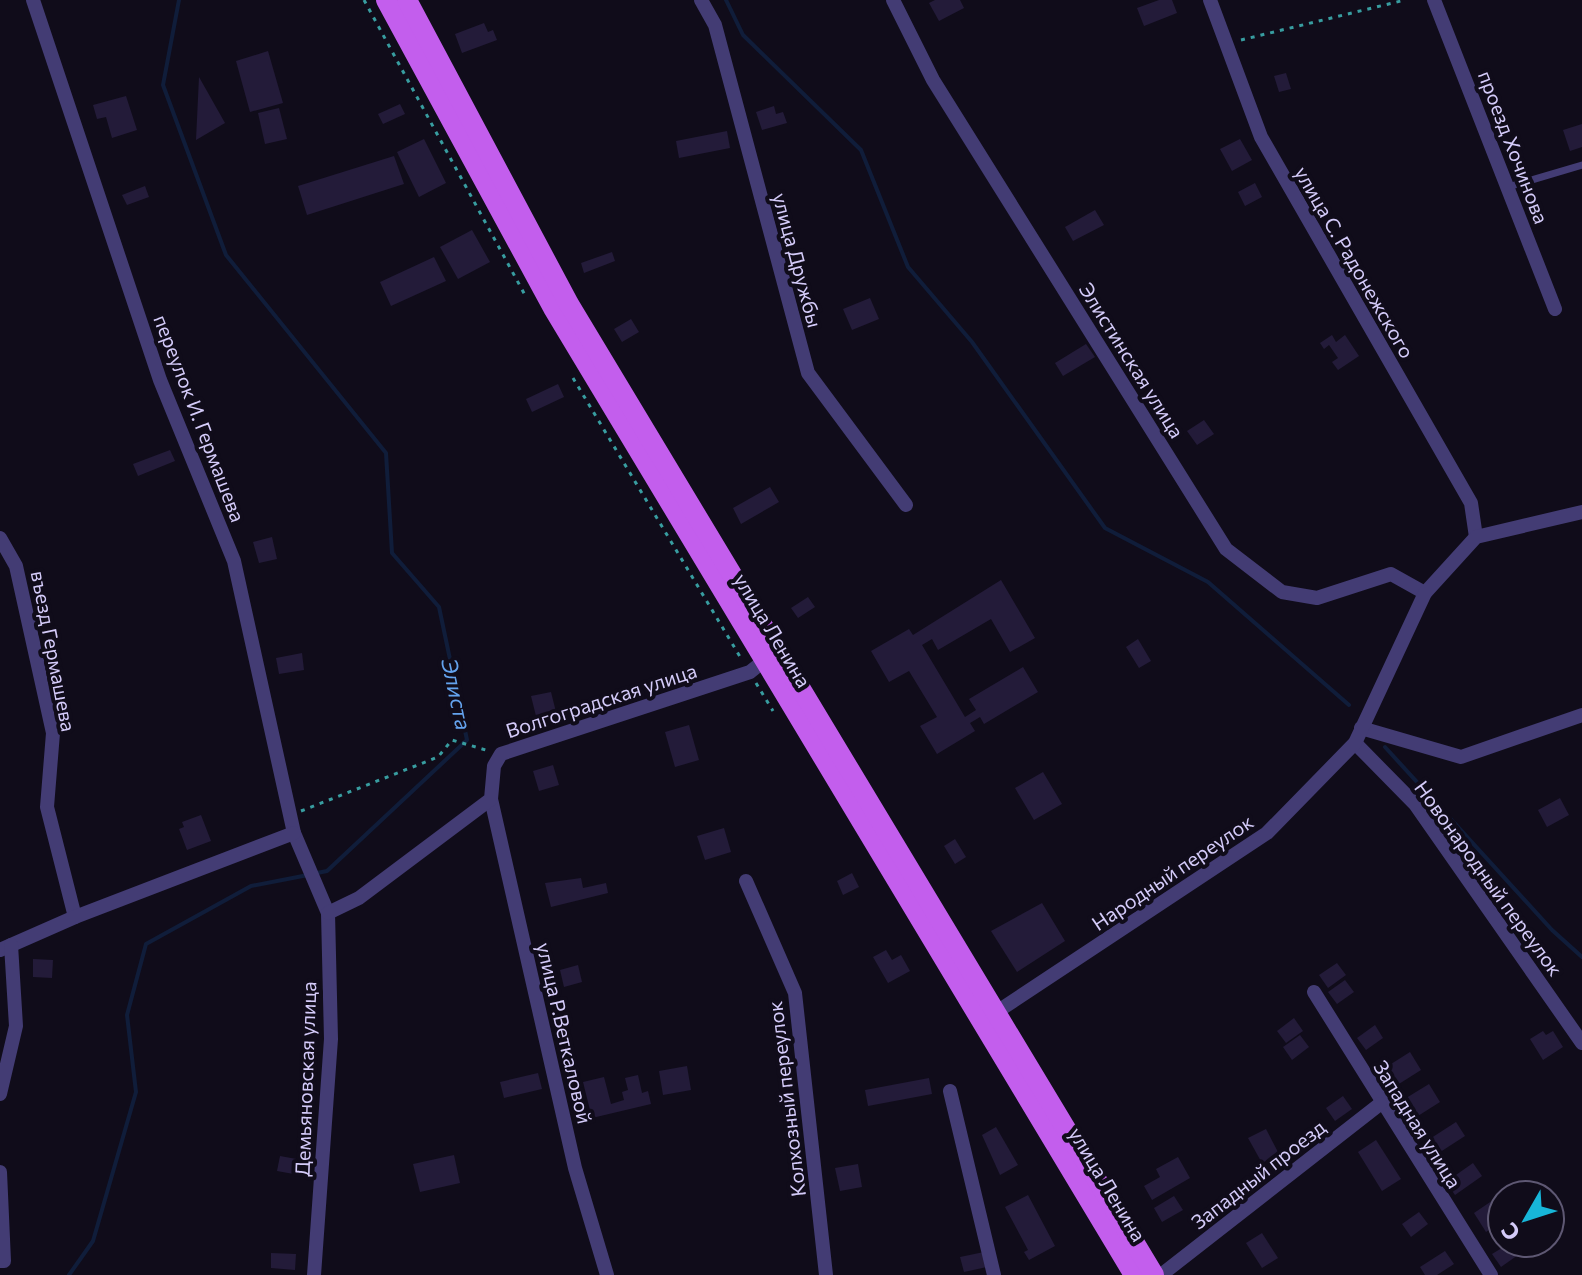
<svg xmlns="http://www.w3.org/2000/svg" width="1582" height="1275" viewBox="0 0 1582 1275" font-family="Commissioner,sans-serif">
	<rect width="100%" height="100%" fill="#100c1a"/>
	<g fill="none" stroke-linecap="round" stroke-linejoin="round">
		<g stroke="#101d3a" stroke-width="4">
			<path d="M179,0L163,85L226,255L386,453L392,553L439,607L467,740L327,871L317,873"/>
			<path d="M726,0L743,35L861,150L908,267L972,342L1105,528L1208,582L1349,705"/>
			<path d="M1385,747L1552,930L1582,957"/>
			<path d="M69,1275L93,1241L136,1092L127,1015L146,944L251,886L308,875"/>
		</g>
	</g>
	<g fill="#231b39">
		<path d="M935,0H960L964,8L939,21L929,3Z"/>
		<path d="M1159,0H1172L1177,13L1144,26L1137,8Z"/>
		<path d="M484,23L488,32L493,30L497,40L462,53L455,34Z"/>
		<path d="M268,51L283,103L250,112L236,61Z"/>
		<path d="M1286,73L1291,89L1279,92L1274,76Z"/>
		<path d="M199,77L225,123L196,140Z"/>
		<path d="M126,96L137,130L112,138L106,117L97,119L93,105Z"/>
		<path d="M400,104L405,114L383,124L378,114Z"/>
		<path d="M774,106L776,114L783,112L787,123L762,130L756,112Z"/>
		<path d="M279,108L287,139L265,144L258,113Z"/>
		<path d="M1582,124V147L1570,151L1563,130Z"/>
		<path d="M727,131L730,148L679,158L676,141Z"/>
		<path d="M424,139L446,183L419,197L397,152Z"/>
		<path d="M1240,139L1252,160L1232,171L1220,149Z"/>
		<path d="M394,156L404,184L307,215L298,186Z"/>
		<path d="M1255,183L1262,197L1245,206L1238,192Z"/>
		<path d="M145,186L149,197L127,205L122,195Z"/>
		<path d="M1095,210L1104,225L1073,241L1065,227Z"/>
		<path d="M472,230L490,262L458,279L440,247Z"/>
		<path d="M612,252L615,261L584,273L581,263Z"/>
		<path d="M434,257L446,281L391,306L380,282Z"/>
		<path d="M870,298L879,319L852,330L843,309Z"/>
		<path d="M631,319L639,332L622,342L614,329Z"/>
		<path d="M1332,335L1336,342L1345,335L1359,356L1338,370L1332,362L1338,358L1329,345L1324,349L1320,343Z"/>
		<path d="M1086,344L1095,357L1063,376L1055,363Z"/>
		<path d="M558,384L564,397L532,412L526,399Z"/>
		<path d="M1204,420L1214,434L1197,445L1187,431Z"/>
		<path d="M170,450L175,461L138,476L133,464Z"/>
		<path d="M770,487L779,502L741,524L733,508Z"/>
		<path d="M272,537L277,559L259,563L253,542Z"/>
		<path d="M1001,580L1035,638L1010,652L991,619L938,650L932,639L922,645L965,717L976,710L969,699L1023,667L1038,692L984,724L980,717L970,723L975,731L937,754L920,726L937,717L909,671L889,682L871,651L909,629L913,635Z"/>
		<path d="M808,597L815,607L798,618L791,608Z"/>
		<path d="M1138,639L1151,661L1139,668L1126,647Z"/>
		<path d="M302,653L304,670L279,674L276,658Z"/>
		<path d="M551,692L557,716L537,720L531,696Z"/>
		<path d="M689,725L699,760L675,767L665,732Z"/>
		<path d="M553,765L559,785L539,791L533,771Z"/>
		<path d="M1043,772L1062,804L1034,820L1015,788Z"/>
		<path d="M1560,798L1569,815L1547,827L1538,810Z"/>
		<path d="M201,815L211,841L187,850L179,829L184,827L182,822Z"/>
		<path d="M724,828L731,852L705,860L697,836Z"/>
		<path d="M955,839L966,857L955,864L944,846Z"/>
		<path d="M852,873L859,887L843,895L837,881Z"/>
		<path d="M581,878L583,888L606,883L608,893L551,907L545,883Z"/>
		<path d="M1042,903L1065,941L1017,972L991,931Z"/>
		<path d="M886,950L892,960L901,955L910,971L888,983L873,957Z"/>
		<path d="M33,959L53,960L52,978L33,977Z"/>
		<path d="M1337,963L1346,975L1328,988L1319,975Z"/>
		<path d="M578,965L582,982L564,987L560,970Z"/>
		<path d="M1345,980L1354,992L1337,1004L1328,992Z"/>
		<path d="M1294,1018L1303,1031L1286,1043L1277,1031Z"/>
		<path d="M1375,1025L1383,1038L1366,1050L1357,1038Z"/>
		<path d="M1543,1031L1546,1035L1553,1031L1563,1047L1543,1060L1530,1039Z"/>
		<path d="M1300,1035L1309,1047L1292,1060L1283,1047Z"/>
		<path d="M1410,1052L1421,1070L1391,1089L1380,1071Z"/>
		<path d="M687,1066L691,1090L663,1095L659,1071Z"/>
		<path d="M538,1073L542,1089L504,1098L500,1082Z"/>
		<path d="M638,1075L642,1093L648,1091L651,1104L592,1118L583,1082L604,1077L611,1104L624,1100L622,1092L628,1090L625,1078Z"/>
		<path d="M929,1078L932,1094L868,1106L865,1090Z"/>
		<path d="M1429,1084L1440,1102L1410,1121L1398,1103Z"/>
		<path d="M1343,1096L1352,1109L1335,1121L1326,1108Z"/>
		<path d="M1456,1122L1465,1136L1434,1156L1425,1142Z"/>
		<path d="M996,1127L1018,1165L1000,1175L982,1135Z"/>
		<path d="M1266,1129L1279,1154L1262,1163L1248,1138Z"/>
		<path d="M1376,1140L1401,1179L1382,1191L1358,1152Z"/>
		<path d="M454,1155L460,1183L420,1192L413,1164Z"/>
		<path d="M280,1156L302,1160L299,1175L277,1171Z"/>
		<path d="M1178,1157L1190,1178L1152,1200L1144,1186L1160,1177L1156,1169Z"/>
		<path d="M1473,1163L1482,1176L1455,1195L1446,1182Z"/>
		<path d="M858,1164L862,1187L840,1191L835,1168Z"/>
		<path d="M1502,1194V1221L1486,1232L1474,1213Z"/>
		<path d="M1028,1195L1055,1246L1029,1260L1024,1252L1028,1250L1005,1207Z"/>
		<path d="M1174,1196L1183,1210L1162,1222L1154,1208Z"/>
		<path d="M1419,1212L1428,1224L1411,1237L1402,1224Z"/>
		<path d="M1262,1233L1278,1258L1262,1268L1246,1243Z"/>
		<path d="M1510,1243L1518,1255L1501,1267L1492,1254Z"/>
		<path d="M1445,1251L1454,1264L1437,1275H1425L1420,1267Z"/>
		<path d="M984,1252L987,1267L964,1272L960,1257Z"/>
		<path d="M271,1253L296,1254L295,1270L271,1268Z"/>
	</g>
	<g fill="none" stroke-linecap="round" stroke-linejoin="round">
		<g stroke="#389da0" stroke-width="3" stroke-dasharray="4 6" stroke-linecap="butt">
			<path d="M364,0L525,295"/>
			<path d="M1241,40L1405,0"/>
			<path d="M573,378L742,660"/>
			<path d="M756,683L773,711"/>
			<path d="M301,811L438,757L452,740L489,751"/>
		</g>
		<path stroke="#433c74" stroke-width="7" d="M1508,187L1582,165"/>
		<g stroke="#433c74" stroke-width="14">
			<path d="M33,0L160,380L234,561L294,833L328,913L331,1039L314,1275"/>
			<path d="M701,0L715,25L808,373L906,505"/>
			<path d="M893,0L933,80L1226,549L1282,592L1317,598L1391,574L1425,593"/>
			<path d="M1210,0L1261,137L1471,503L1476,537"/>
			<path d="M1434,0L1555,309"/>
			<path d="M0,538L16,566L53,733L47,807L75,917"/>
			<path d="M1361,728L1461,757L1582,715"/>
			<path d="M1355,743L1415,804L1582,1043"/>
			<path d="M491,799L575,1168L607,1275"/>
			<path d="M746,881L795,993L826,1275"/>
			<path d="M328,913L359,898L491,799L494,766L501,754L750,672L770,656"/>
			<path d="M0,950L75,917L294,833"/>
			<path d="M1314,992L1491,1275"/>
			<path d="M989,1017L1267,833L1355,743L1425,593L1476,537L1582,512"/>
			<path d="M950,1091L994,1275"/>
			<path d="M0,1094L16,1026L11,945"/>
			<path d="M0,1172L4,1261H0"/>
			<path d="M1161,1275L1380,1104"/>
		</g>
		<g stroke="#c35eed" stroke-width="20">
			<path d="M386,0L553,308L1134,1275"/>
			<path d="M407,0L569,304L1154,1275"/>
		</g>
	</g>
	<g text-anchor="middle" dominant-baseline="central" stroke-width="8" stroke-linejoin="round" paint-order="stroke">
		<g font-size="20" fill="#d4cbf9" stroke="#100c1a">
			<text transform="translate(1514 147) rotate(69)">проезд Хочинова</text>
			<text transform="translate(798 260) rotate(75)">улица Дружбы</text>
			<text transform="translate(1355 262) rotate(60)">улица С. Радонежского</text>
			<text transform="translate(1132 360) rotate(58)">Элистинская улица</text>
			<text transform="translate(200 418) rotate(69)">переулок И. Гермашева</text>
			<text transform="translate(773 630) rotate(59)">улица Ленина</text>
			<text transform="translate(54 651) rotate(79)">въезд Гермашева</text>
			<text transform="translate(601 700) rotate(-18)">Волгоградская улица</text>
			<text transform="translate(1172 872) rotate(-34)">Народный переулок</text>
			<text transform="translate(1489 878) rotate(54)">Новонародный переулок</text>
			<text transform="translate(565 1033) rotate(77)">улица Р.Веткаловой</text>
			<text transform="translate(305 1079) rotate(-88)">Демьяновская улица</text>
			<text transform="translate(786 1099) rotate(-97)">Колхозный переулок</text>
			<text transform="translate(1418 1124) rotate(58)">Западная улица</text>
			<text transform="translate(1258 1174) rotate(-38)">Западный проезд</text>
			<text transform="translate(1108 1184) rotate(59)">улица Ленина</text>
		</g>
		<g font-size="22" font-style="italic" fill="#64a3ee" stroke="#100c1a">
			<text transform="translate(457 694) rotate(78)">Элиста</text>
		</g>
	</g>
	<g transform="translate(1526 1219) rotate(231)"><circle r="38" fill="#100c1a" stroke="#5e5873" stroke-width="2"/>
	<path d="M0-6L14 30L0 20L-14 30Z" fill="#17b6d9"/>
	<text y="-12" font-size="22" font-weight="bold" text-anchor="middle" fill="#d4cbf9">С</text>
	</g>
</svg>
